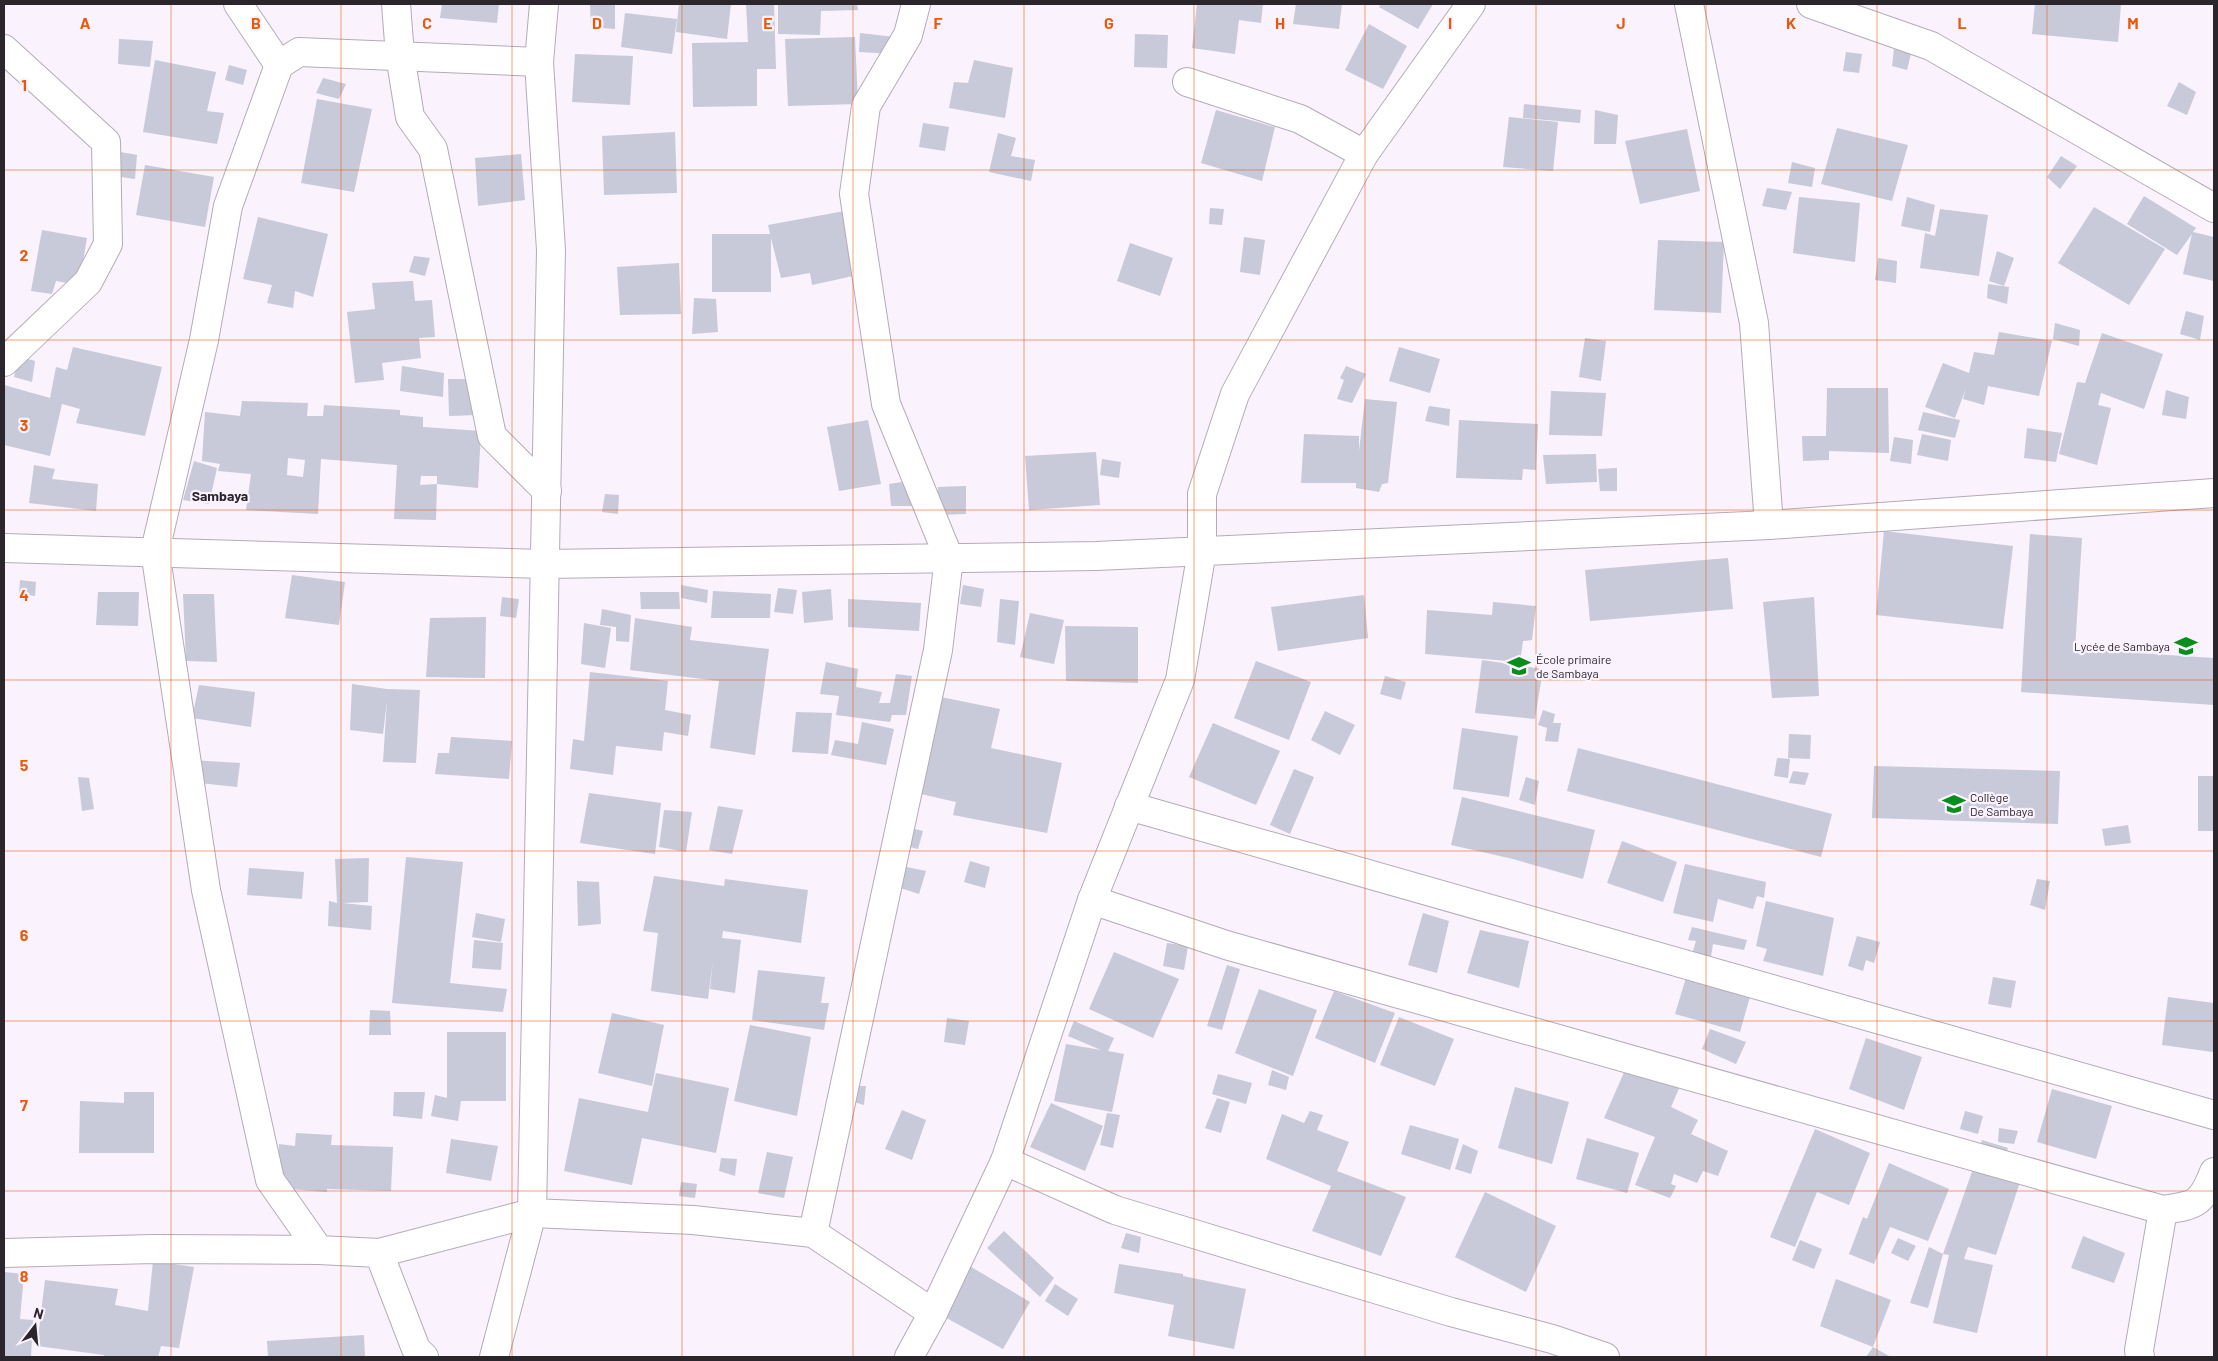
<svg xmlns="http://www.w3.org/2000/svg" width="2218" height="1361" viewBox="0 0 2218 1361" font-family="Barlow,sans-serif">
	<rect width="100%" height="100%" fill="#faf2fd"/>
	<g fill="#c8c9d9" fill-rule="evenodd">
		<path d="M442,4H499L497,23L440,18Z"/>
		<path d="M590,4H615V29L591,27Z"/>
		<path d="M679,4H731L727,39L676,32Z"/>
		<path d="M746,4H774L776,69H757V106L693,107L692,43L748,42Z"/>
		<path d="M778,4H857L858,10L821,11L820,35L778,34Z"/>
		<path d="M1197,4H1263L1261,23L1239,20L1235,54L1192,48Z"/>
		<path d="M1296,4H1342L1339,29L1293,24Z"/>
		<path d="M1381,4H1433L1418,29L1379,7Z"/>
		<path d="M2035,4H2121L2118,42L2032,34Z"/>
		<path d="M625,13L677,19L672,54L621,47Z"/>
		<path d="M1369,24L1407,46L1383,89L1345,70Z"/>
		<path d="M860,33L895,37V54L859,52Z"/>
		<path d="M1135,34L1168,35L1167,68L1134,67Z"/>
		<path d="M855,37L858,104L788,106L785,39Z"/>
		<path d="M119,39L153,41L150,67L118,64Z"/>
		<path d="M1894,49L1911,54L1907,70L1892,66Z"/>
		<path d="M1846,52L1862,54L1859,73L1843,71Z"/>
		<path d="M575,54L633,56L630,105L572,102Z"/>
		<path d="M155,60L216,72L207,111L224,113L217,144L143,132Z"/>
		<path d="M974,60L1013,68L1005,118L949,108L954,82L968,83Z"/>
		<path d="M229,65L247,70L243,85L225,80Z"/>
		<path d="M323,78L346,84L339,99L316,93Z"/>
		<path d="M2179,82L2196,92L2187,115L2167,106Z"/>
		<path d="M317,99L372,109L354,192L301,183Z"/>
		<path d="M1524,104L1581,110L1580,123L1523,118Z"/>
		<path d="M1216,110L1275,127L1262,181L1201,163Z"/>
		<path d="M1595,110L1618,115L1616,144H1594Z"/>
		<path d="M1509,117L1558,122L1553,171L1503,167Z"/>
		<path d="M923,123L949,127L945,151L919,147Z"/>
		<path d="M1837,128L1908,145L1892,201L1821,184Z"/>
		<path d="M1687,129L1700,191L1640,204L1625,141Z"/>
		<path d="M675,132L677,193L604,195L602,136Z"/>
		<path d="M998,133L1016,138L1011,156L1035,160L1031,181L989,172Z"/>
		<path d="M115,151L137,155L135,179L114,176Z"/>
		<path d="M521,154L525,200L478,206L475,158Z"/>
		<path d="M2061,156L2077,166L2060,189L2047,177Z"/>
		<path d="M1792,162L1815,168L1812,187L1788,183Z"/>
		<path d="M145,165L214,177L205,227L136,215Z"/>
		<path d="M1767,188L1792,192L1786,210L1762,206Z"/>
		<path d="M2144,196L2196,228L2193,232L2214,237V281L2183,274L2192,234L2177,255L2127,224Z"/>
		<path d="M1799,197L1860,203L1855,262L1793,253Z"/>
		<path d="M1907,197L1935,205L1930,232L1901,226Z"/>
		<path d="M2094,207L2165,249L2129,305L2058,263Z"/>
		<path d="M1210,208L1224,209L1222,225L1209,224Z"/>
		<path d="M1940,209L1988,215L1979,276L1920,268L1925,233L1935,236Z"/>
		<path d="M850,210L862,274L812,285L810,273L781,278L771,238V292H712V234H770L768,225Z"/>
		<path d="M258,217L328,234L313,297L295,291L293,308L267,303L272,285L243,279Z"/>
		<path d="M42,230L87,238L79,285L56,281L52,294L31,291Z"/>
		<path d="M1244,237L1265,240L1260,275L1240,272Z"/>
		<path d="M1658,240L1724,242L1721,313L1654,310Z"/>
		<path d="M1130,243L1173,258L1160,296L1117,281Z"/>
		<path d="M1997,251L2014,258L2004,286L1989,281Z"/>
		<path d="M414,256L430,258L425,276L409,272Z"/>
		<path d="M1878,258L1897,261L1896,283L1875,280Z"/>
		<path d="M679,263L681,314L620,315L617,267Z"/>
		<path d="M413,281L415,301L432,300L435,337L419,338L421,358L382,363L384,380L355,383L347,312L375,309L372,283Z"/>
		<path d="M1988,284L2009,287L2007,304L1987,298Z"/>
		<path d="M694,298L716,299L718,332L692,334Z"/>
		<path d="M2186,311L2204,316L2200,340L2180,334Z"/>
		<path d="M2055,323L2080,330L2079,346L2053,339Z"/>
		<path d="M1999,332L2052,341L2039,396L1988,386L1984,405L1963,399L1966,388L1955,418L1925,407L1943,363L1969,373L1974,352L1994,355Z"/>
		<path d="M2102,333L2163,354L2144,409L2101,393L2098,405L2111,408L2097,465L2059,454L2077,382L2085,383Z"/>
		<path d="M1585,338L1606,341L1601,381L1579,377Z"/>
		<path d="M73,347L162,367L145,436L76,423L80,409L62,404L50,456L4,445V385L50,398L56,367L67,370Z"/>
		<path d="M1399,347L1440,359L1430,393L1389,381Z"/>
		<path d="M18,356L35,361L32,382L14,377Z"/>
		<path d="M402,366L444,373L443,397L400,391Z"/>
		<path d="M1346,366L1366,374L1352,403L1337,399L1344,380L1340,378Z"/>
		<path d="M448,379H476L477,415L449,416Z"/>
		<path d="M1827,388H1888L1889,453L1829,451V460L1803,461L1802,436H1826Z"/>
		<path d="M2166,390L2189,397L2186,419L2162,415Z"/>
		<path d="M1551,391L1606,393L1602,436L1549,435Z"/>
		<path d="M1365,399L1397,402L1388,483L1382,484L1379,492L1356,488V483H1301L1304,434L1359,436V451Z"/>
		<path d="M242,401L308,403L307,416H323L324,405L400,410V415L423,417V427L481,431L478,488L437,484V476H421L420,485L437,484L436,520L394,519L397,465L321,459L318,514L246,510L251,474L218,471L220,464L202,461L205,412L240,416ZM288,458L305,460L303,477L287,475Z"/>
		<path d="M1429,406L1450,409L1449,426L1425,421Z"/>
		<path d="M1923,412L1960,420L1955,438L1918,430Z"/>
		<path d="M868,420L881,484L839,491L827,427Z"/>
		<path d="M1459,420L1538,424L1536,470L1523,469L1522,480L1456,478Z"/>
		<path d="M2027,428L2062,433L2056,462L2024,458Z"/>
		<path d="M1922,434L1951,440L1948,461L1917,455Z"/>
		<path d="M1894,437L1913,440L1911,464L1890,461Z"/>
		<path d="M1096,452L1100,505L1029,510L1025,456Z"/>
		<path d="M1596,454L1597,482L1546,484L1543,455Z"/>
		<path d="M1102,459L1121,462L1119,478L1100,475Z"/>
		<path d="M194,461L217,468L209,504L183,500Z"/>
		<path d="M34,465L55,469L52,479L98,484L96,511L29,503Z"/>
		<path d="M1617,468V491H1600L1598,469Z"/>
		<path d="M915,480L916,506H891L889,484Z"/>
		<path d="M966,486V514L938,515V487Z"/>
		<path d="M605,494L619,495L618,514L602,512Z"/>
		<path d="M1884,531L2013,546L2003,629L1876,615Z"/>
		<path d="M2030,534L2082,538L2075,649L2214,658V705L2021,692Z"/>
		<path d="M1728,558L1733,609L1590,621L1585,570Z"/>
		<path d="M292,575L345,582L339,625L285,618Z"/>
		<path d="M20,580L36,582L35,596L19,594Z"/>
		<path d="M681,585L708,590L707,603L681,598Z"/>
		<path d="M963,585L984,589L981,607L960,604Z"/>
		<path d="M778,588L797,590L793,614L774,612Z"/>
		<path d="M831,589L833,620L804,623L802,592Z"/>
		<path d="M713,591L771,594L770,618H711Z"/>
		<path d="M98,592H139L138,626L96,625Z"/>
		<path d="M640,592H679L680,609H641Z"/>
		<path d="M183,594H214L217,662L186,661Z"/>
		<path d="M1364,595L1368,638L1278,651L1271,607Z"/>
		<path d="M502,597L519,599L516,618L500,616Z"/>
		<path d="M1814,597L1819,696L1772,698L1763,602Z"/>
		<path d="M848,599L921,603L919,631L848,627Z"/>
		<path d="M1000,599L1019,601L1015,645L997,642Z"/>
		<path d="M1493,602L1536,606L1532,640L1523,641L1520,662L1425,654L1427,610L1492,615Z"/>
		<path d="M602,609L631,615L629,642L616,641V627L600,625Z"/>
		<path d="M1030,613L1064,620L1054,664L1020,657Z"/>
		<path d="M486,617L485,678L426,677L430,618Z"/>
		<path d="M635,618L692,627L690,640L769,649L755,755L710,748L719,681L630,670Z"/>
		<path d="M584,623L611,628L605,668L581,664Z"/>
		<path d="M1065,626L1138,627V683L1066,681Z"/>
		<path d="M1482,660L1543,669L1535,719L1475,713Z"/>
		<path d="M1256,661L1311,682L1289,740L1234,718Z"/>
		<path d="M826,662L858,669L856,687L882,692L879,703H890L896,674L912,676L906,715H892L890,722L836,715L839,696L820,694Z"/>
		<path d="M590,672L668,681L665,710L691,715L688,736L664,732L662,751L616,746L613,775L570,769L573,739L584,741Z"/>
		<path d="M1385,676L1406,682L1401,700L1380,694Z"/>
		<path d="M352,684L387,689L420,690L416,763L383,762L387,701L383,734L350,730Z"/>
		<path d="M199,685L255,692L251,727L192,718Z"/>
		<path d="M931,695L1000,709L991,748L1062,763L1047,833L953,815L956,802L912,792Z"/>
		<path d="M1543,710L1555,714L1553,723H1561L1558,742L1545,741L1547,728L1538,725Z"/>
		<path d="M1325,711L1355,725L1340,755L1311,740Z"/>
		<path d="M796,712L832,713L828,754L792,752Z"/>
		<path d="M862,722L894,729L886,765L831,755L835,740L858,744Z"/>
		<path d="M1213,723L1280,751L1256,805L1189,777Z"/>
		<path d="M1462,728L1518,736L1509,797L1453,789Z"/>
		<path d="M1789,734L1811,735L1810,759L1788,758Z"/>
		<path d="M451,737L512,741L509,779L435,774L438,753H449Z"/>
		<path d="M1578,748L1832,814L1821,857L1567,791Z"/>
		<path d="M1777,758L1790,759L1788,778L1774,776Z"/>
		<path d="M191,760L240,763L237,787L190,782Z"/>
		<path d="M1874,766L2060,771L2058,824L1872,818Z"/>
		<path d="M1294,769L1314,777L1290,834L1270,825Z"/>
		<path d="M1793,771L1809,773L1805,785L1789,783Z"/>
		<rect x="2198" y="776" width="16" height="55"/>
		<path d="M78,777L89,778L94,809L82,811Z"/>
		<path d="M1526,777L1539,781L1535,805L1519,800Z"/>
		<path d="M589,793L661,803L655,854L580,843Z"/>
		<path d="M1462,797L1595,830L1583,879L1513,859L1451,845Z"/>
		<path d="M718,806L743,810L732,854L709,850Z"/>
		<path d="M664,810L692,812L686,852L659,847Z"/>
		<path d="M2128,825L2131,843L2105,846L2102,829Z"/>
		<path d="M907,827L923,831L918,849L902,845Z"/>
		<path d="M1622,841L1677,862L1663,902L1607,883Z"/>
		<path d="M406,857L463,862L450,983L507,989L503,1012L392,1003Z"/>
		<path d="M369,858L368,902L342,903L372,906L371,930L328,926L329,901L337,903L335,859Z"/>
		<path d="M970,861L990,867L985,888L964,882Z"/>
		<path d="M1685,864L1766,882L1764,898L1757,896L1753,909L1718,899L1713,922L1673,913Z"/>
		<path d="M897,865L926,871L919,894L891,885Z"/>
		<path d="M249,868L304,872L302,899L247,895Z"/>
		<path d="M654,876L724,886L725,879L808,890L801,943L723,931L722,938L741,940L735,993L710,989L713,960L708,999L651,991L658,933L643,931Z"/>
		<path d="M2037,879L2050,881L2045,910L2030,905Z"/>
		<path d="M577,881L599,882L601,924L578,926Z"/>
		<path d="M1766,901L1834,918L1823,976L1763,961L1767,949L1756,946Z"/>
		<path d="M476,913L505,919L501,942L472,937Z"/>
		<path d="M1423,913L1449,921L1437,973L1408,965Z"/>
		<path d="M1692,927L1747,940L1744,950L1713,944L1710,963L1691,957L1696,941L1688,940Z"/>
		<path d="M1480,930L1529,941L1519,988L1467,973Z"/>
		<path d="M1857,936L1880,942L1874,963L1866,960L1863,971L1848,966Z"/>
		<path d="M474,940L503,943L501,970L472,968Z"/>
		<path d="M1167,943L1188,946L1184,970L1163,966Z"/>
		<path d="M1114,952L1179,979L1153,1038L1089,1009Z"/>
		<path d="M1227,965L1240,969L1222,1030L1207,1026Z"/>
		<path d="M1689,968L1753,986L1740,1032L1675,1014Z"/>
		<path d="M758,970L825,977L821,1003H829L824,1030L752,1020Z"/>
		<path d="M1993,977L2016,981L2011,1008L1988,1004Z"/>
		<path d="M1259,989L1317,1010L1293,1076L1235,1053Z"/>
		<path d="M1334,991L1395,1013L1375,1063L1315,1038Z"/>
		<path d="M2168,997L2214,1003L2213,1052L2162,1045Z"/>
		<path d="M370,1010L390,1011L391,1035H369Z"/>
		<path d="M612,1013L664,1025L652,1086L598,1073Z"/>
		<path d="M1399,1017L1454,1039L1435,1086L1380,1065Z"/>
		<path d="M947,1018L969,1021L965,1045L944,1042Z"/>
		<path d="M1074,1021L1114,1038L1108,1051L1124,1054L1112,1112L1054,1101L1066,1044L1101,1050L1068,1036Z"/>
		<path d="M750,1025L811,1037L797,1116L734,1101Z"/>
		<path d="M1710,1029L1746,1042L1736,1064L1702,1049Z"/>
		<path d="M447,1032H506V1101H461L458,1121L431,1116L435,1095L447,1098Z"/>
		<path d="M1866,1038L1922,1057L1904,1110L1849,1089Z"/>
		<path d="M1629,1061L1681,1084L1671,1107L1698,1120L1691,1134L1728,1151L1718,1176L1703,1171L1697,1183L1674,1174L1671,1184L1676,1186L1670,1198L1635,1185L1655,1137L1604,1118Z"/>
		<path d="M1272,1070L1289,1077L1286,1090L1268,1085Z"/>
		<path d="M656,1073L729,1088L716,1153L642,1138L632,1185L564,1171L579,1098L648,1112Z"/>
		<path d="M1218,1074L1252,1083L1246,1104L1212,1094Z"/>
		<path d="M856,1086H866L864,1105L854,1102Z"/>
		<path d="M1515,1087L1569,1102L1552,1164L1498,1148Z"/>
		<path d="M2052,1089L2112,1106L2096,1159L2037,1142Z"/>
		<path d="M124,1092H154V1153H79L80,1101L124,1103Z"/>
		<path d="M394,1092H425L422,1119L393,1116Z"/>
		<path d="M1217,1098L1230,1102L1221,1133L1205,1128Z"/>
		<path d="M1051,1103L1103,1126L1085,1171L1030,1147Z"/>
		<path d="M902,1110L926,1120L912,1160L885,1149Z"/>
		<path d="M1310,1111L1323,1115L1317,1130L1349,1142L1337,1171L1406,1197L1381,1256L1312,1231L1331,1186L1266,1159L1282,1114L1304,1123Z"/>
		<path d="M1965,1111L1983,1116L1978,1134L1960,1129Z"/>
		<path d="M1107,1113L1120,1115L1113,1148L1100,1145Z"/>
		<path d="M1410,1125L1459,1139L1450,1170L1401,1154Z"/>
		<path d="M1999,1128L2018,1131L2014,1144L1998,1142Z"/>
		<path d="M1815,1129L1870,1153L1849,1205L1817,1192L1795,1247L1770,1237Z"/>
		<path d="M296,1133L332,1135L331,1145L393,1147L391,1191L327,1189V1192L277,1188L279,1144L295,1146Z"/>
		<path d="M1587,1138L1639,1153L1627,1193L1576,1179Z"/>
		<path d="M451,1139L498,1146L491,1181L446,1173Z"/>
		<path d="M1982,1140L2008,1148L2004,1161L1978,1153Z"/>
		<path d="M1463,1144L1478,1151L1471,1174L1455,1169Z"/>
		<path d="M767,1152L793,1157L784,1198L758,1193Z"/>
		<path d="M721,1158L737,1159L735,1176L719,1171Z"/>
		<path d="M1889,1163L1949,1189L1928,1241L1890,1227L1874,1264L1849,1254L1863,1217L1867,1219Z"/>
		<path d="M1974,1166L2021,1179L1996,1255L1968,1247L1964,1259L1993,1265L1977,1333L1933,1323L1949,1255L1943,1254Z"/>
		<path d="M681,1182L697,1184L695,1198L679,1196Z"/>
		<path d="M1485,1192L1556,1226L1526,1292L1455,1257Z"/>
		<path d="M1004,1231L1054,1278L1040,1297L987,1248Z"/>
		<path d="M1126,1233L1141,1237L1139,1253L1121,1248Z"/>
		<path d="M2083,1236L2125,1253L2114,1283L2071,1268Z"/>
		<path d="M1898,1238L1916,1246L1908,1261L1891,1253Z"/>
		<path d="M1800,1240L1822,1249L1814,1269L1792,1260Z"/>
		<path d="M1929,1247L1943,1254L1928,1308L1910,1303Z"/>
		<path d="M153,1261L194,1267L179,1348L161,1346L158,1357H104V1355L37,1346L45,1280L118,1289L115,1305L148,1311Z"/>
		<path d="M1119,1264L1183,1274V1276L1246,1289L1234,1349L1168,1336L1174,1305L1114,1293Z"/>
		<path d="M968,1265L1030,1302L1003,1349L941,1315Z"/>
		<path d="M4,1272L24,1274L20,1319L33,1320L31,1357L4,1356Z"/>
		<path d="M1836,1279L1891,1300L1873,1347L1820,1326Z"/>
		<path d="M1055,1284L1078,1299L1068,1316L1045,1301Z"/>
		<path d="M364,1335L365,1357H268L267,1341Z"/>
		<path d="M1873,1347L1891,1357H1866Z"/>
	</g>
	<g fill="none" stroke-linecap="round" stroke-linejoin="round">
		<defs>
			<g id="minor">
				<path d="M238,4L279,65"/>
				<path d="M396,4L400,55L410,117L433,149L492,436L547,491"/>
				<path d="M1689,4L1754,323L1769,525"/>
				<path d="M1811,4L1931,46L2214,208"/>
				<path d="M4,49L106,142L108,244L88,282L4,362"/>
				<path d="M1187,82L1300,119L1364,154"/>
				<path d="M4,548L545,564L1096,556L1769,525L2214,493"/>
				<path d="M1129,806L2214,1115"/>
				<path d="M1092,900L1226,945L2163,1210C2196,1205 2201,1205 2214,1172"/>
				<path d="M1005,1161L1115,1210L1451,1312L1552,1339L1605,1357"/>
				<path d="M813,1233L938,650L949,558L886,404L854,194L866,106L908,35L916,4"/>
				<path d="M4,1253L153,1249L319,1250"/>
				<path d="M379,1253L532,1213L693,1220L813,1233L933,1313"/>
				<path d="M424,1357L416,1349L379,1253L319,1250L270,1180L206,890L155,551L204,340L228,206L279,65L299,52L539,62"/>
				<path d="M494,1357L532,1213L551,250L539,62L544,4"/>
				<path d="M909,1357L933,1313L1005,1161L1092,900L1180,680L1202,551V494L1235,394L1364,154L1471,4"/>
				<path d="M2140,1357L2139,1350L2163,1210"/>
			</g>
		</defs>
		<use href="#minor" stroke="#b5abb8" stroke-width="30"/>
		<use href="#minor" stroke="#fff" stroke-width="28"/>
	</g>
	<path fill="none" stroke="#e8590c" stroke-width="1" stroke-opacity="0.55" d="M171,4V1357M341,4V1357M512,4V1357M682,4V1357M853,4V1357M1024,4V1357M1194,4V1357M1365,4V1357M1536,4V1357M1706,4V1357M1877,4V1357M2047,4V1357M4,170H2214M4,340H2214M4,510H2214M4,680H2214M4,851H2214M4,1021H2214M4,1191H2214"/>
	<defs>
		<symbol id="school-bare" viewBox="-9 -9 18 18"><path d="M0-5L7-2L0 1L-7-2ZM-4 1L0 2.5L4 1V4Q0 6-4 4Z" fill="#098d1c" stroke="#faf2fd" stroke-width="2.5" paint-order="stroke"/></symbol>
	</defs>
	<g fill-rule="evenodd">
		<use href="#school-bare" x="2170" y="630" width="32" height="32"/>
		<use href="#school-bare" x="1503" y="650" width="32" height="32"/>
		<use href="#school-bare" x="1938" y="788" width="32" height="32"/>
	</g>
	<g text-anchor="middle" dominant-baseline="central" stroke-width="4.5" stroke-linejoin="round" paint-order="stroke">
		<g font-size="12" fill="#2a262b" stroke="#faf2fd" text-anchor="start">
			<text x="2170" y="646" text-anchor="end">Lycée de Sambaya</text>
			<text x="1536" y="659">École primaire<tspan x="1536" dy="14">de Sambaya</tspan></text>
			<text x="1970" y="797">Collège<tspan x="1970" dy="14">De Sambaya</tspan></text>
		</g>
		<g font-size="14" font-weight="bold" fill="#2a262b" stroke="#faf2fd">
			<text x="220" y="495">Sambaya</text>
		</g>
	</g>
	<g font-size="16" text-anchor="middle" font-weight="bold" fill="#e8590c" stroke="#faf2fd" stroke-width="4.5" stroke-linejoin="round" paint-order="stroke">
		<text x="85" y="29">A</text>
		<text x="256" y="29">B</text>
		<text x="427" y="29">C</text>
		<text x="597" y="29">D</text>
		<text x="768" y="29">E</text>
		<text x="938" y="29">F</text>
		<text x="1109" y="29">G</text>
		<text x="1280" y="29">H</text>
		<text x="1450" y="29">I</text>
		<text x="1621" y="29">J</text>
		<text x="1791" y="29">K</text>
		<text x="1962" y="29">L</text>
		<text x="2133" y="29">M</text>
		<text x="24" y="91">1</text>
		<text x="24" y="261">2</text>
		<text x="24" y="431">3</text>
		<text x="24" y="601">4</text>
		<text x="24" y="771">5</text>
		<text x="24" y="941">6</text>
		<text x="24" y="1111">7</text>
		<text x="24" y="1282">8</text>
	</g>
	<rect width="2218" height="1361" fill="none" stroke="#2a262b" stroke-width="10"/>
	<g transform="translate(35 1326) rotate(16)" stroke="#faf2fd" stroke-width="4" paint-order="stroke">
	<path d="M0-4L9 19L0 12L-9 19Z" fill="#2a262b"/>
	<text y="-8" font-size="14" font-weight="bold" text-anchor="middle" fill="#2a262b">N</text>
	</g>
</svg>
